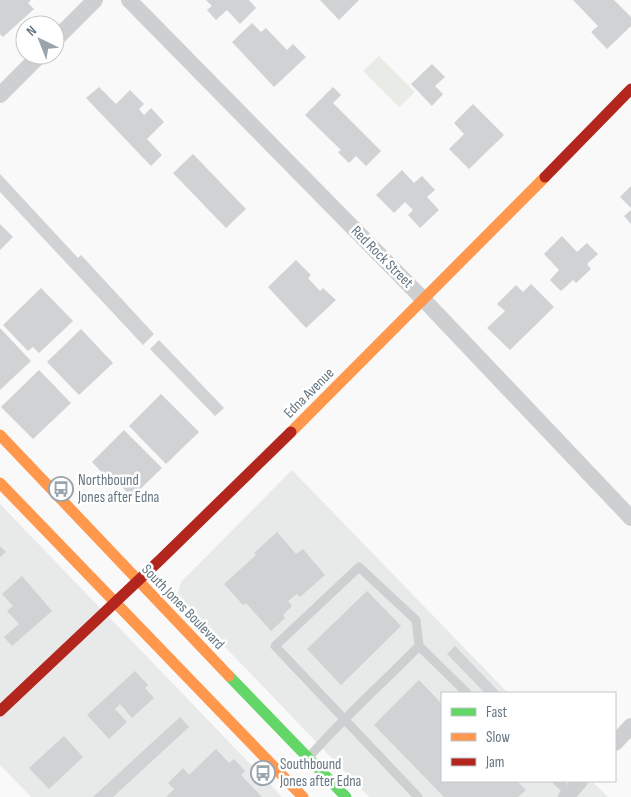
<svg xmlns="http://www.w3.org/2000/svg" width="631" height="797" viewBox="0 0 631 797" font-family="'Sofia Sans Condensed',sans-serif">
	<rect width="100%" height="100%" fill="#f9f9f9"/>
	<g fill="#e8e9e9">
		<path d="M292,470L508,693H442V781H592L608,797H369L182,602L178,593L181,582Z"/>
		<path d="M0,504L78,585L282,797H31L0,765Z"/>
	</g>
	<path fill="#e8ebe6" d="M379,56L415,92L399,107L363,71Z"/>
	<g fill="#d0d2d3">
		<path d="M0,0H31L28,3L34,9L3,37L0,34Z"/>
		<path d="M206,0H249L256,8L240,24L227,10L216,20L207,10L212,6Z"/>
		<path d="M320,0H359L339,20Z"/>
		<path d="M573,0H614L631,17V26L607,49L591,32L598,26Z"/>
		<path d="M252,23L261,32L266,28L287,50L293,44L306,57L274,87L232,42Z"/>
		<path d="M432,64L445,77L435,86L443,94L432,106L411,84Z"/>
		<path d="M99,87L116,104L130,90L144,104L139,109L144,115L151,108L164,122L147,139L162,155L151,166L86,98Z"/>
		<path d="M333,87L341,95L333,103L381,151L366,166L356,156L349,163L338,152L341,150L305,115Z"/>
		<path d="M473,104L504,135L469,169L449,149L464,134L454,123Z"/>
		<path d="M193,154L246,209L226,228L173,173Z"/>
		<path d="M402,170L414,183L422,176L435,190L427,197L439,210L420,228L408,215L413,210L405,202L394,213L376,195Z"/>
		<path d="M0,174L78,258L81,255L154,334L143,345L0,192Z"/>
		<path d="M631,186V208L620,197Z"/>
		<path d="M631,210V224L624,216Z"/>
		<path d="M0,224L13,237L0,250Z"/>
		<path d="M562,236L577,252L587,243L598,254L587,264L591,269L576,283L573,280L561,291L550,280L559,270L544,254Z"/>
		<path d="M296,260L311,275L308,278L320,291L323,288L336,300L306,328L268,287Z"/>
		<path d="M531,284L554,307L510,350L487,328L505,311L497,304L516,285L523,292Z"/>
		<path d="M41,288L73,321L39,353L33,347L28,351L3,325Z"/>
		<path d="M0,328L31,361L0,390Z"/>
		<path d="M81,329L113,363L79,395L47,362Z"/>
		<path d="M159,340L224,408L215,416L150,349Z"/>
		<path d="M39,370L71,403L33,439L1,407Z"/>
		<path d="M161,394L199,432L166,464L129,426Z"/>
		<path d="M124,430L162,468L132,497L120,485L117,488L92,462Z"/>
		<path d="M277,532L296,554L303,549L325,575L300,597L297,594L288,601L292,606L283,615L285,618L271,631L246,603L243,605L224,584L256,555L254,553Z"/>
		<path d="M0,546L6,552L0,557Z"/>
		<path d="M22,576L52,611L12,646L4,637L19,624L7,611L13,606L2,594Z"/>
		<path d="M367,591L401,626L341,685L307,649Z"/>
		<path d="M455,646L500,693H485L447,654Z"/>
		<path d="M135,671L148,685L145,688L154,698L132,718L120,704L115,709L127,722L109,739L87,715Z"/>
		<path d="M419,680L442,704V781H517L526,790L518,797H444L374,725Z"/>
		<path d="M180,717L189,727L113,797H93Z"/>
		<path d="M64,736L83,757L49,789L29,768Z"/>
		<path d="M216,749L229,763L234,759L245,771L241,775L262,797H166L174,789L168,783L183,768L189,775Z"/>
	</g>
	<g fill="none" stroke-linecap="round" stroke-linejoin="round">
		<g stroke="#cecfd0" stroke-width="9">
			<path d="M419,646L467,693"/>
			<path d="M310,756C344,717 383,683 419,646L416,620L359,567L275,646L418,797"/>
			<path d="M557,781L570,793"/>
		</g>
		<g stroke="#cecfd0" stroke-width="16">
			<path d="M129,0L424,300L631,518"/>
			<path d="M55,40L95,0"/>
			<path d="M0,95L40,55"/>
			<path d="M615,743L631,726"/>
			<path d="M566,797L580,781"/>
		</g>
		<path stroke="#63d668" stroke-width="11" d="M229,676L346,797"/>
		<g stroke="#ff974d" stroke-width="11">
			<path d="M291,432L545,177"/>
			<path d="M0,435L229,676"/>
			<path d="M0,483L303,797"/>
		</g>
		<g stroke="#b3261e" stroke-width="11">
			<path d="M545,177L631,89"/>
			<path d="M0,711L161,559L291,432"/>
		</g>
	</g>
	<defs>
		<symbol id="bus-ring" viewBox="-11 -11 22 22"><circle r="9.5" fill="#fff" stroke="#99a4ac" stroke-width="1.5"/><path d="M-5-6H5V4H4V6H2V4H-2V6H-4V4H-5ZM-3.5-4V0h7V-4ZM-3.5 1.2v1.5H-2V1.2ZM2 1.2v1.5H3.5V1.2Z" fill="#99a4ac"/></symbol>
	</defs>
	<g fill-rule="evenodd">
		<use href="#bus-ring" x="47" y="475" width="28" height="28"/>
		<use href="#bus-ring" x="249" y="759" width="28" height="28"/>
	</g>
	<g text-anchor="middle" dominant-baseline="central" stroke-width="5" stroke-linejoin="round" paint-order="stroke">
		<g font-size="15" fill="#657683" stroke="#fff">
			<text transform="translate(382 257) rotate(45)">Red Rock Street</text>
			<text transform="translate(309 393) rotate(-45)">Edna Avenue</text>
			<text transform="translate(183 607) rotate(46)">South Jones Boulevard</text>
		</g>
		<g font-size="15" fill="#657683" stroke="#fff" text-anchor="start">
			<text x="78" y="480">Northbound<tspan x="78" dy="17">Jones after Edna</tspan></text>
			<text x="280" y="764">Southbound<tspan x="280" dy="17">Jones after Edna</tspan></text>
		</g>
	</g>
	<rect x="441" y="692" width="175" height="90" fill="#ffffff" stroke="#c1c8cd"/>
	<rect x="451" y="708" width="25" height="8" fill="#63d668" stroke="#c1c8cd"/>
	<text x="486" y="717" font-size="15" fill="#657683">Fast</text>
	<rect x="451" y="733" width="25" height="8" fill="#ff974d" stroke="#c1c8cd"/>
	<text x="486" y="742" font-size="15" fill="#657683">Slow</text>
	<rect x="451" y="758" width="25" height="8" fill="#b3261e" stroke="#c1c8cd"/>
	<text x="486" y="767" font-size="15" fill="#657683">Jam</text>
	<g transform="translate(40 40) rotate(317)"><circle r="24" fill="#ffffff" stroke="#c1c8cd"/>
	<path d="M0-4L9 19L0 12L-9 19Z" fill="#99a4ac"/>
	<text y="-8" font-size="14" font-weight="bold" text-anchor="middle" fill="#657683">N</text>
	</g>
</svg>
